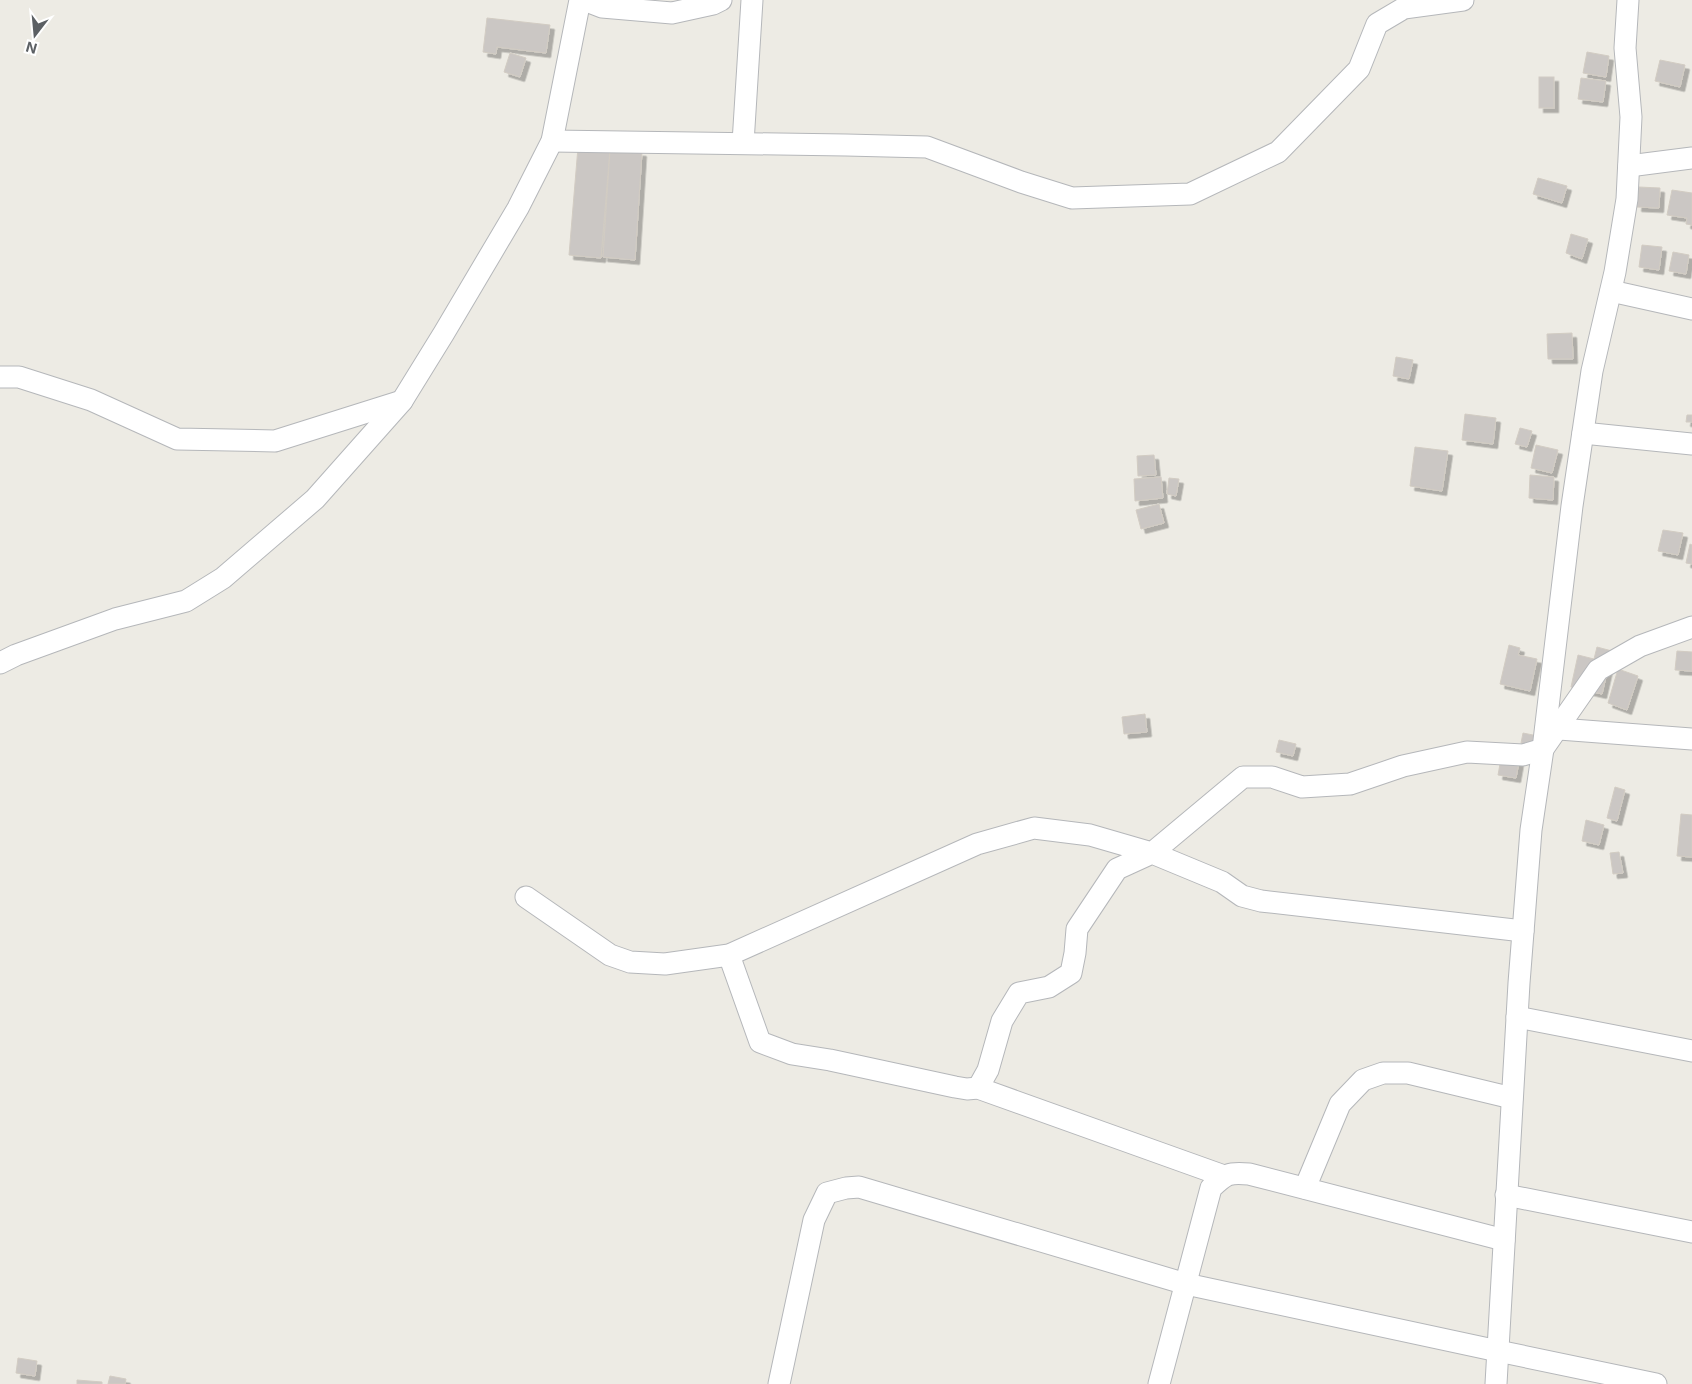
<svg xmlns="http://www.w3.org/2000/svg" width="1692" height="1384" viewBox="0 0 1692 1384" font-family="Inter,sans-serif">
	<defs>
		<filter id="shadow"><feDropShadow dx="4.5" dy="4.5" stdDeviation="0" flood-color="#0004"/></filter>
	</defs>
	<rect width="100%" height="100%" fill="#edebe4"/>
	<g fill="#cbc7c4" stroke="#d2ccc3" filter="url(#shadow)">
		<path d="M487,18L550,25L546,53L497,47L496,54L483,52Z"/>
		<path d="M1587,52L1609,56L1606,77L1583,73Z"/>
		<path d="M510,53L526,58L520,77L504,72Z"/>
		<path d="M1660,60L1685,65L1680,87L1655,81Z"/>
		<rect x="1539" y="77" width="15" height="31"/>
		<path d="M1581,78L1606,81L1603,102L1578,99Z"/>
		<path d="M578,147L610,150L601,258L569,255Z"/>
		<path d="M610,150L642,152L635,260L603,257Z"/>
		<path d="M1538,178L1567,186L1562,203L1533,194Z"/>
		<path d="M1639,187L1660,188L1659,208L1637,207Z"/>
		<path d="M1672,190L1692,193V225L1686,224L1687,218L1667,215Z"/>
		<path d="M1571,234L1588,239L1582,259L1566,253Z"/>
		<path d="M1642,245L1662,247L1659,270L1639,267Z"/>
		<path d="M1673,252L1689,255L1686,274L1669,271Z"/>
		<path d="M1572,333L1573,359H1548L1547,334Z"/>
		<path d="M1396,357L1413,360L1409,379L1393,376Z"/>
		<path d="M1465,414L1496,418L1493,444L1462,440Z"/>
		<path d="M1687,415H1692V422H1686Z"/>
		<path d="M1520,428L1532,431L1527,447L1515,444Z"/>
		<path d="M1536,445L1558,450L1552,473L1531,468Z"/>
		<path d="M1415,447L1448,451L1442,491L1410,486Z"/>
		<path d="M1154,455L1156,475L1138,476L1137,456Z"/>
		<path d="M1530,475L1554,477L1553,500L1529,498Z"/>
		<path d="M1161,477L1163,498L1135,501L1134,479Z"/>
		<path d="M1169,478L1179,479L1176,496L1167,494Z"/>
		<path d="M1159,504L1164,523L1141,529L1136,510Z"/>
		<path d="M1663,530L1683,533L1678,555L1658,551Z"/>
		<path d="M1690,544L1692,545V564L1686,563Z"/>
		<path d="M1509,645L1520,648L1518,655L1537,659L1530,691L1500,684Z"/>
		<path d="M1597,647L1612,651L1602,694L1571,687L1578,655L1594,659Z"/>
		<path d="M1677,651L1692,652V671L1675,670Z"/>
		<path d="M1618,669L1638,676L1627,710L1608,703Z"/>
		<path d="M1145,714L1147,732L1124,734L1122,717Z"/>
		<path d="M1523,733L1538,736L1537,745L1521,743Z"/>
		<path d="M1279,740L1296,744L1293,756L1276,752Z"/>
		<path d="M1502,753L1520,756L1516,778L1498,775Z"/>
		<path d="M1615,787L1625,790L1617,821L1607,818Z"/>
		<path d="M1681,814L1692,815V857L1677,856Z"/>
		<path d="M1586,820L1604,825L1599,845L1582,841Z"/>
		<path d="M1619,852L1623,873L1613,874L1610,853Z"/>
		<path d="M18,1358L37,1361L35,1376L16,1373Z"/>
		<path d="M110,1376L126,1379L125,1384H108Z"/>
		<path d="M77,1380L102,1382V1384H77Z"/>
	</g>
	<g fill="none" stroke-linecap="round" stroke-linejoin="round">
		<defs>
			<g id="minor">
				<path d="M584,0L602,7L672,13L713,4L721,0"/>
				<path d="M552,141L846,145L927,147L1021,182L1072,198L1190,194L1278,152L1359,69L1377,24L1404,8L1463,0"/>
				<path d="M743,143L752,0"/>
				<path d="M1629,166L1692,158"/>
				<path d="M1611,291L1692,309"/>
				<path d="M0,377H19L91,400L177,439L275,441L402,401"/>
				<path d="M1583,433L1692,444"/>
				<path d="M0,663L16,655L115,619L186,601L223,578L315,499L402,401L444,333L518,208L552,141L580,0"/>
				<path d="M1546,728L1692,739"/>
				<path d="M526,897L610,955L630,962L665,964L729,955L977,844L1034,828L1090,835L1152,853L1243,777H1272L1302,787L1350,784L1403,766L1467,752L1523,755L1543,749L1598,670L1640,646L1692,627"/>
				<path d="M729,955L760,1042L792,1054L830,1060L955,1087L967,1089L978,1088L1224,1176"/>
				<path d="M1517,1017L1692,1051"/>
				<path d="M978,1088L988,1070L1002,1021L1019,993L1049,987L1071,973L1075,953L1077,929L1117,869L1152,853L1222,882L1242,896L1261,901L1523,931"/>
				<path d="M1305,1188L1340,1104L1363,1080L1383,1073H1408L1512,1098"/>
				<path d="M1506,1195L1692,1232"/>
				<path d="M779,1384L814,1220L827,1193L846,1188L859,1187L1186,1284L1498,1351L1656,1384"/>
				<path d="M1159,1384L1211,1188C1226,1174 1228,1172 1249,1174L1504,1240"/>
				<path d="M1496,1384L1519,983L1531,830L1543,749L1572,506L1592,371L1615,272L1627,199L1631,117L1625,48L1628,0"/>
			</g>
		</defs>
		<use href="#minor" stroke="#b5b7ba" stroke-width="23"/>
		<use href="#minor" stroke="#fff" stroke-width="21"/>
	</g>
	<g transform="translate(35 35) rotate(196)" stroke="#ffffff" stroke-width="4" paint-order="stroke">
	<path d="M0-4L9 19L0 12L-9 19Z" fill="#5c6064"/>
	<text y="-8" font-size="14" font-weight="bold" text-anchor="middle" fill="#5c6064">N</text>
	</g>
</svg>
